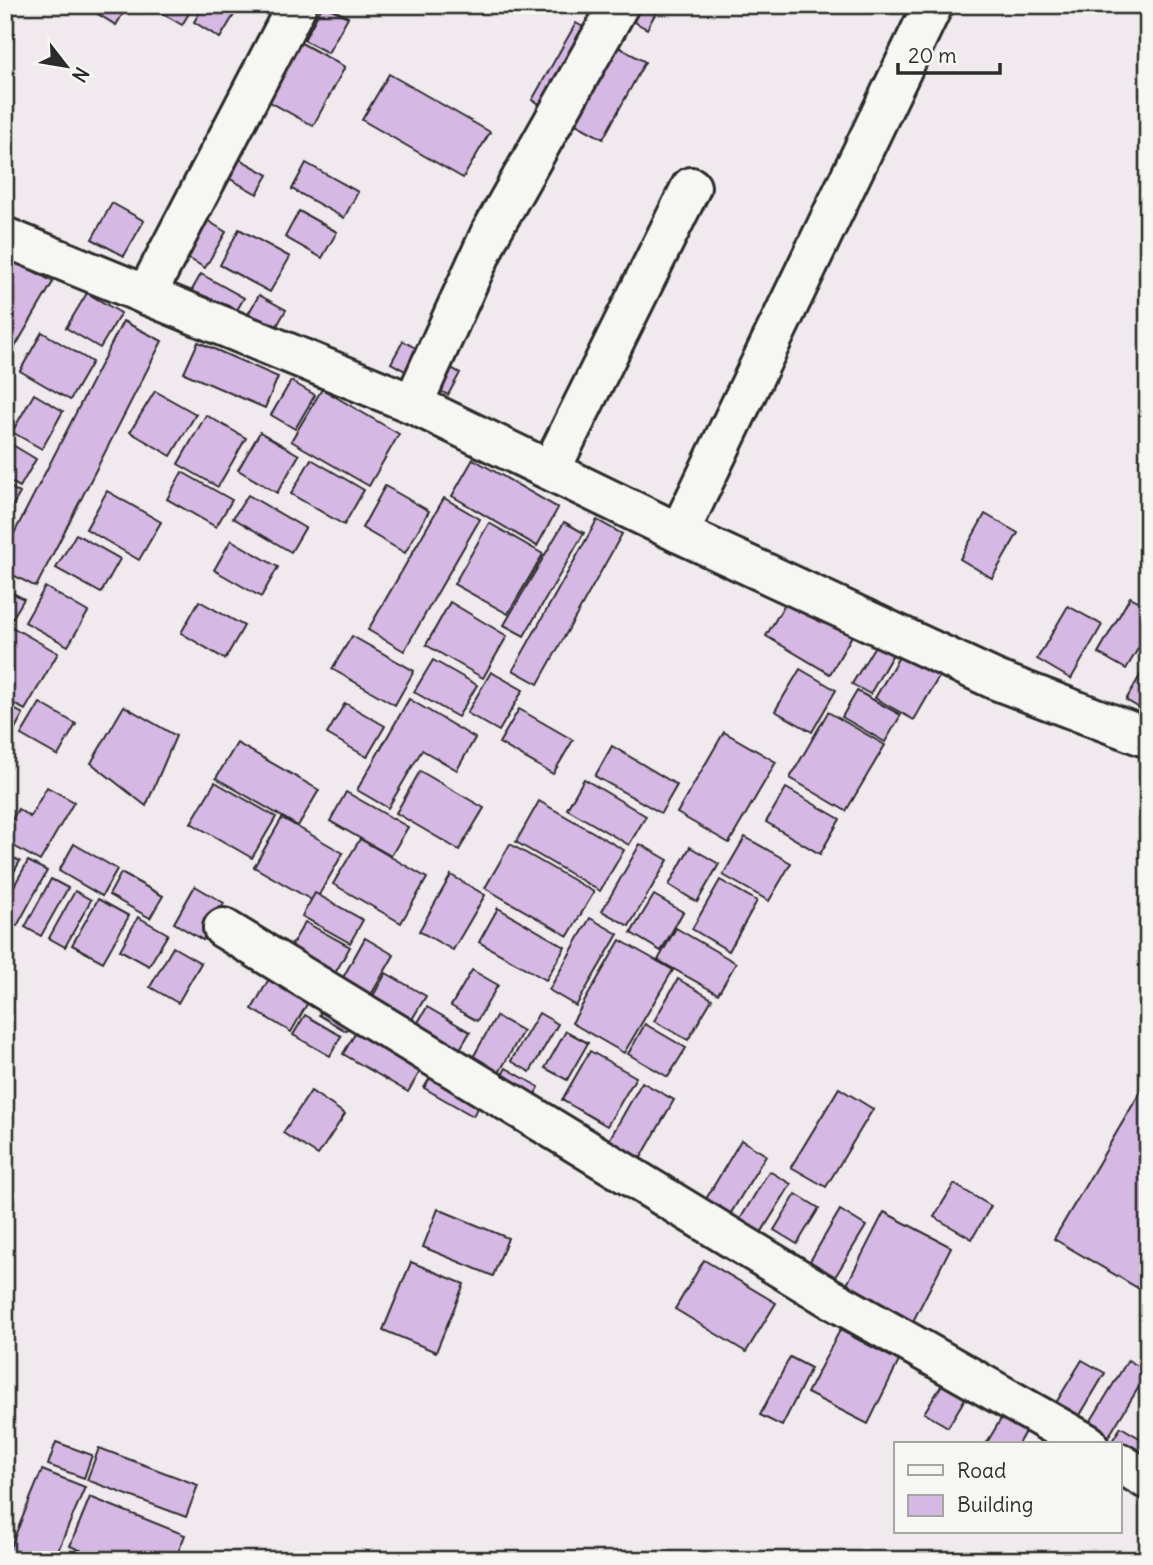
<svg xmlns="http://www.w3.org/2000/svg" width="1153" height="1565" viewBox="0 0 1153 1565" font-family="Delius,sans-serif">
	<rect width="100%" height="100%" fill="#f0eaef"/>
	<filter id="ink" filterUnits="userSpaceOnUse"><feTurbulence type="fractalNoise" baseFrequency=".0143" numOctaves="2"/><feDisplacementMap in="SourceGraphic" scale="14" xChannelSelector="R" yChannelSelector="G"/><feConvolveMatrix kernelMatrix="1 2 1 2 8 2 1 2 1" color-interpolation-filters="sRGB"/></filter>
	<g filter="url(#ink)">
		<g fill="#d6b8e5" stroke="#2b2b2b" stroke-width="2">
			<path d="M83,5H128L116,25Z"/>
			<path d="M148,5H194L182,25Z"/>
			<path d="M204,5H240L220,38L194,22Z"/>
			<path d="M323,5L348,17L328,53L304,40Z"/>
			<path d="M604,5H660L647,29Z"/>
			<path d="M576,23L645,62L603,139L532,100Z"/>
			<path d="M292,38L345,67L313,126L263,98Z"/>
			<path d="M389,74L490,132L463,178L362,120Z"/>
			<path d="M236,157L268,175L257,194L225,176Z"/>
			<path d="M306,163L358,192L344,218L292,189Z"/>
			<path d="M112,203L144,221L124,256L92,239Z"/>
			<path d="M299,211L337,232L322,258L285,237Z"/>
			<path d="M205,219L226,232L205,268L183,255Z"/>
			<path d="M239,229L290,257L270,292L220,265Z"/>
			<path d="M5,255L53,282L5,364Z"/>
			<path d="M201,274L244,298L226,329L184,304Z"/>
			<path d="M87,293L121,313L100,348L66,328Z"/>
			<path d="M259,295L286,310L266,345L239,330Z"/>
			<path d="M123,321L162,341L36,587L5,571V551Z"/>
			<path d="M42,332L92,362L70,400L20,371Z"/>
			<path d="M403,341L460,373L448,395L391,363Z"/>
			<path d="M198,342L278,377L265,408L184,373Z"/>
			<path d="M291,381L315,395L295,429L271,415Z"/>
			<path d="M322,389L399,434L369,486L291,441Z"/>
			<path d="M155,391L196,414L171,456L130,432Z"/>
			<path d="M34,394L63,411L42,449L12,432Z"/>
			<path d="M206,415L246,438L218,487L178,464Z"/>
			<path d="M260,432L299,455L277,493L238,470Z"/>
			<path d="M6,441L36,459L20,487L5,479Z"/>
			<path d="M311,459L364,490L344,525L291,494Z"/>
			<path d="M473,459L558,508L537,546L452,496Z"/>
			<path d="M182,472L232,500L216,527L167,499Z"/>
			<path d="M5,484L20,493L5,519Z"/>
			<path d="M385,486L429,511L405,553L362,528Z"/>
			<path d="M107,491L161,522L139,560L86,529Z"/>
			<path d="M248,495L305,528L291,552L233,518Z"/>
			<path d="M444,498L480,519L404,651L368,630Z"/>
			<path d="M985,514L1018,533L992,578L960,559Z"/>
			<path d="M597,520L622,534L538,684L513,670Z"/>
			<path d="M564,522L584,533L524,636L504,625Z"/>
			<path d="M489,523L543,554L508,614L454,584Z"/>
			<path d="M76,534L120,559L101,593L56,568Z"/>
			<path d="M231,540L278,567L261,597L214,570Z"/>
			<path d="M45,587L88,612L68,646L25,622Z"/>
			<path d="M5,589L24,599L9,624L5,622Z"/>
			<path d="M789,597L853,634L830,674L766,636Z"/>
			<path d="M1130,597L1148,606V632L1126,669L1098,653Z"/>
			<path d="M199,601L244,626L225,659L181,633Z"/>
			<path d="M450,602L507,636L483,678L426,645Z"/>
			<path d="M1068,606L1102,625L1071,679L1037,659Z"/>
			<path d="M12,627L58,653L25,710L5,699V640Z"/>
			<path d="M352,636L414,671L395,705L332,669Z"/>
			<path d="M876,644L893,654L870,694L852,684Z"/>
			<path d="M903,650L941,673L914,720L875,698Z"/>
			<path d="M433,660L477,685L458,717L414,692Z"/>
			<path d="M1148,662V713L1126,700Z"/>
			<path d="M800,669L836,690L812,732L775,711Z"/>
			<path d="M491,672L523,690L499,731L467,713Z"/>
			<path d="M857,691L901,715L885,742L842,717Z"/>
			<path d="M409,699L475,738L457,770L422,750L388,808L357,790Z"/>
			<path d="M40,703L76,724L58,756L21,735Z"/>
			<path d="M345,703L385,726L367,757L327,734Z"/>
			<path d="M5,704L23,714L12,734L5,730Z"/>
			<path d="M124,706L176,736L146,806L91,763Z"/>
			<path d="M519,709L573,740L553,774L499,743Z"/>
			<path d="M828,712L885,745L846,811L790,778Z"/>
			<path d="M724,732L776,762L729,843L677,813Z"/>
			<path d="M237,743L319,790L298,826L216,778Z"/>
			<path d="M612,746L677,785L661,813L595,776Z"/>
			<path d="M420,771L484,808L459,850L396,813Z"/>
			<path d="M584,779L646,816L629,845L567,809Z"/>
			<path d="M215,782L276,817L252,858L191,823Z"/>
			<path d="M47,787L74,802L40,861L5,841V832L18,809L30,817Z"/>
			<path d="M786,788L840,819L820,854L766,822Z"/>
			<path d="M346,792L408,827L391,856L330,821Z"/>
			<path d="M539,801L624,850L600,891L516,842Z"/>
			<path d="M282,818L343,853L315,902L254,867Z"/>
			<path d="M745,837L791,863L769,901L723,875Z"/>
			<path d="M360,839L427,878L401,923L333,884Z"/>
			<path d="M74,844L117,869L102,896L59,871Z"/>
			<path d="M510,844L594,892L568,936L485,888Z"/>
			<path d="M640,844L668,860L629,926L602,911Z"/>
			<path d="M690,847L719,864L697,902L669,885Z"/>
			<path d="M5,854L20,861L5,888Z"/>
			<path d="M28,861L47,871L17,926L5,920V902Z"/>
			<path d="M121,873L163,896L150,918L109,895Z"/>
			<path d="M451,875L485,895L453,950L419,931Z"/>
			<path d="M51,879L68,888L41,936L25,927Z"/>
			<path d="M720,880L757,901L729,951L692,929Z"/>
			<path d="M195,886L224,903L203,940L174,923Z"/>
			<path d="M75,891L91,900L65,947L49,938Z"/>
			<path d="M315,893L363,920L350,943L302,916Z"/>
			<path d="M654,895L683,912L661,951L631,933Z"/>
			<path d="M98,899L129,916L103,962L72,945Z"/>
			<path d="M498,908L565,947L546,980L479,942Z"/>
			<path d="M138,917L168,934L149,966L120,950Z"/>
			<path d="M590,918L618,934L576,1006L549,990Z"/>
			<path d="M305,922L350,947L321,998L276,972Z"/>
			<path d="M676,928L736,963L718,994L658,960Z"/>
			<path d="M365,938L394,955L368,1000L340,983Z"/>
			<path d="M620,940L673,970L624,1053L572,1023Z"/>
			<path d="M173,947L201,963L178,1003L150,987Z"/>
			<path d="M472,970L498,985L477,1021L451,1006Z"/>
			<path d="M386,973L426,996L396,1046L357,1024Z"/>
			<path d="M270,977L310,999L291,1032L252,1009Z"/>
			<path d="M678,979L712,999L688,1040L654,1021Z"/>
			<path d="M330,995L357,1011L346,1031L319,1015Z"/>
			<path d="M427,1007L470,1032L453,1061L410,1036Z"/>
			<path d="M539,1013L558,1024L530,1072L511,1061Z"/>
			<path d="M305,1015L341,1036L330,1056L293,1035Z"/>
			<path d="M496,1016L523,1031L492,1085L466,1070Z"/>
			<path d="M645,1024L686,1048L668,1077L628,1054Z"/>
			<path d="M566,1031L588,1043L567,1080L545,1068Z"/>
			<path d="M356,1032L421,1070L408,1092L343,1054Z"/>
			<path d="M590,1051L636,1077L607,1126L562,1100Z"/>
			<path d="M440,1061L488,1089L473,1116L424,1088Z"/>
			<path d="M506,1068L539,1087L522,1117L489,1097Z"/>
			<path d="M1148,1079V1294L1054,1239Z"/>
			<path d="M642,1082L674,1100L627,1182L596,1163Z"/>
			<path d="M839,1088L873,1109L826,1187L791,1167Z"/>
			<path d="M311,1091L345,1114L318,1155L283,1133Z"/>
			<path d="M741,1140L766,1155L714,1241L690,1226Z"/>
			<path d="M769,1171L791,1184L745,1259L724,1246Z"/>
			<path d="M954,1184L991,1206L972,1239L934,1217Z"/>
			<path d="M796,1194L819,1208L797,1244L774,1230Z"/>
			<path d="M438,1209L508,1238L493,1276L423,1247Z"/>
			<path d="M840,1210L866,1226L818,1305L793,1290Z"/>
			<path d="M884,1212L951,1247L906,1335L839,1300Z"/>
			<path d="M704,1260L776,1303L746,1352L675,1309Z"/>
			<path d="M411,1262L464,1284L436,1352L383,1330Z"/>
			<path d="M840,1330L899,1361L868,1424L807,1393Z"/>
			<path d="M790,1357L811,1368L782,1426L760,1415Z"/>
			<path d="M1082,1360L1105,1373L1077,1420L1054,1406Z"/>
			<path d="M1128,1360L1148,1372L1104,1444L1084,1432Z"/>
			<path d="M943,1383L966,1397L948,1427L924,1413Z"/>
			<path d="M1007,1409L1030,1423L1018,1444H986Z"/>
			<path d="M1121,1427L1148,1443V1473L1120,1444H1110Z"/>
			<path d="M56,1442L92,1455L84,1478L48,1465Z"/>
			<path d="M99,1448L198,1485L186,1517L87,1480Z"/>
			<path d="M42,1470L85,1487L54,1560H5Z"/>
			<path d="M90,1497L185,1535L175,1560H104L70,1546Z"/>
		</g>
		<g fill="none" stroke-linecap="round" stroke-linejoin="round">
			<defs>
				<g id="minor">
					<path d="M5,237L413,404L679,533L996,680L1148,738"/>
					<path d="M146,295L297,5"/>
					<path d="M413,404L490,234L619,5"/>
					<path d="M551,469L691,187"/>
					<path d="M679,533L933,5"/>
					<path d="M223,928L830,1298L1088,1444"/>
					<path d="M1120,1463L1148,1480"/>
				</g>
			</defs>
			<use href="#minor" stroke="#2b2b2b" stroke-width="44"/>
			<use href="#minor" stroke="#f6f6f2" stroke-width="38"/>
		</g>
	</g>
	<rect width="1153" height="1565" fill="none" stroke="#f6f6f2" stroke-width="28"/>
	<rect x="14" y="14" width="1125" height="1537" fill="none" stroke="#2b2b2b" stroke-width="2.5" filter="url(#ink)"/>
	<rect x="894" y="1442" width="228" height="91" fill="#f6f6f2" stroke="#a5a5a2" stroke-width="2"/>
	<rect x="908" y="1465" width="35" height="10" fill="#f6f6f2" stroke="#a5a5a2" stroke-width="2"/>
	<text x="957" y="1478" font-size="21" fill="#2b2b2b">Road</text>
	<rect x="908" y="1495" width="35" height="21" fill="#d6b8e5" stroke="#a5a5a2" stroke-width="2"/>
	<text x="957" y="1512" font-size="21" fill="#2b2b2b">Building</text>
	<g transform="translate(66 66) rotate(121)" stroke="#f6f6f2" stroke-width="5" paint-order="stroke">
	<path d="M0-5L12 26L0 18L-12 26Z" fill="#2b2b2b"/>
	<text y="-10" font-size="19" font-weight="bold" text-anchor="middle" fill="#2b2b2b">N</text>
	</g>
	<path d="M898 63v10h102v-10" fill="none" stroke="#2b2b2b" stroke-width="3.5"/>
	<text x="908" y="63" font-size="21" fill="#2b2b2b" stroke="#f6f6f2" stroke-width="5" paint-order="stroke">20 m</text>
</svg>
